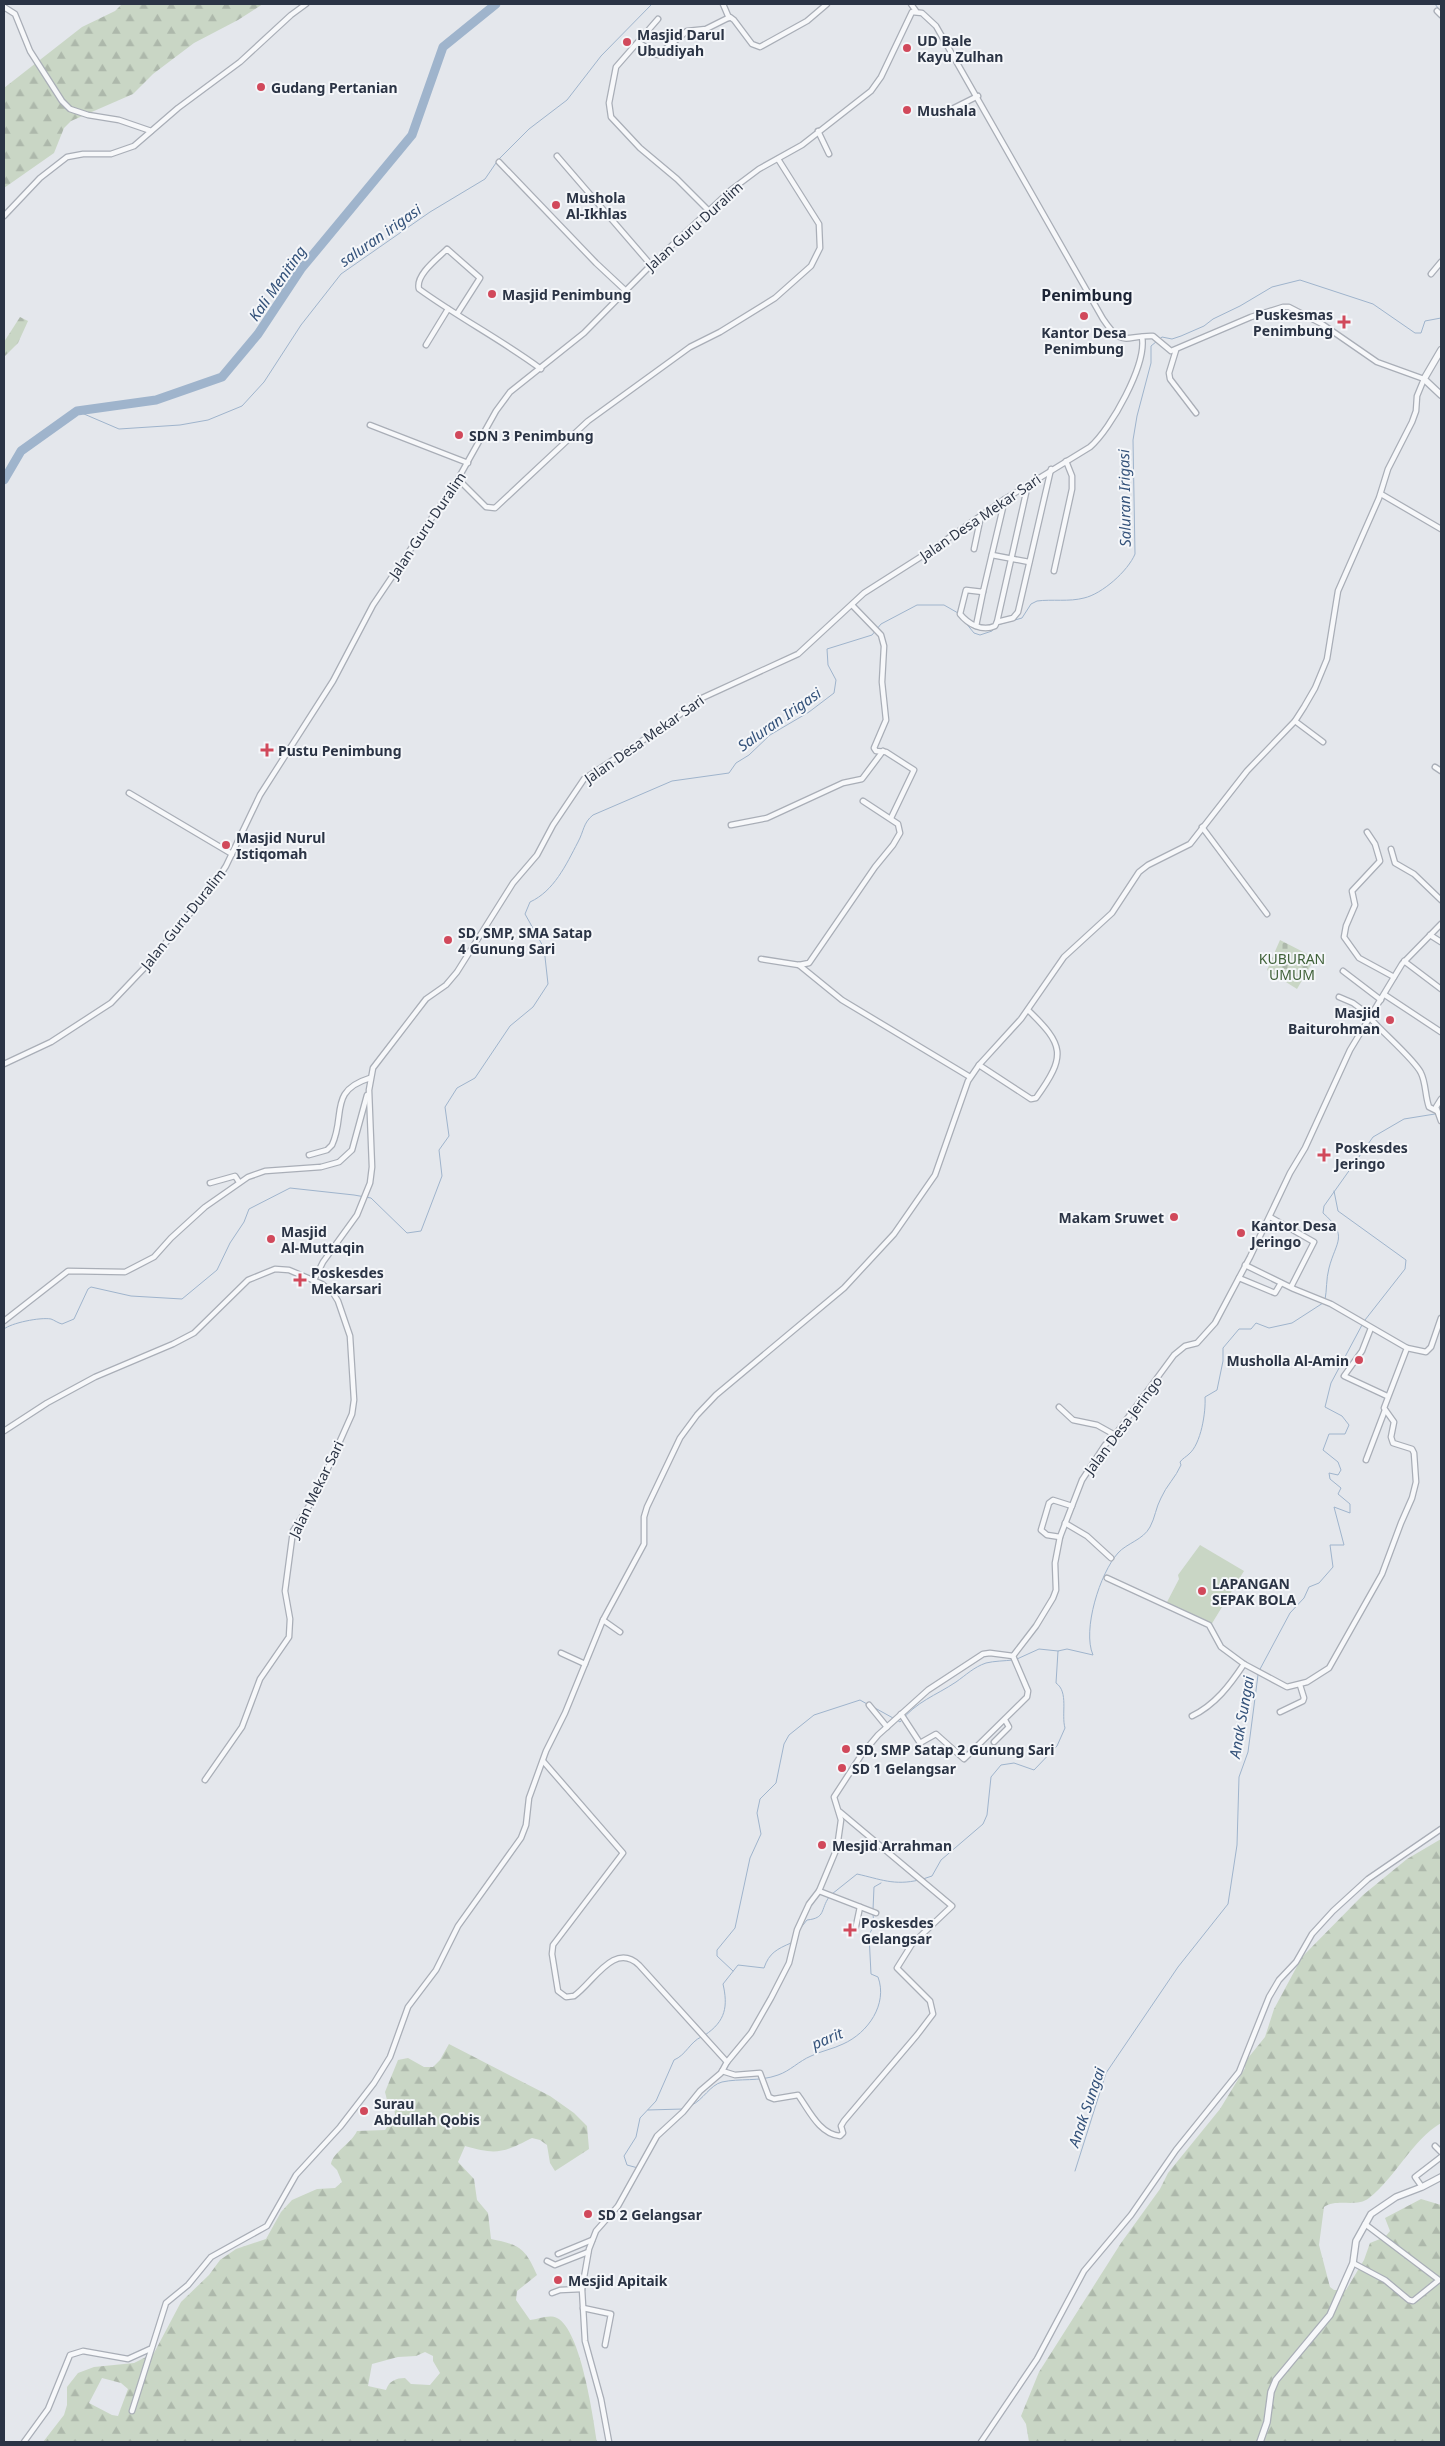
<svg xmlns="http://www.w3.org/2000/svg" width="1445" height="2446" viewBox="0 0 1445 2446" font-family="'Noto Sans',sans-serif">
	<defs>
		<pattern id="forest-firs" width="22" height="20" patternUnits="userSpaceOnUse" patternTransform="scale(1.25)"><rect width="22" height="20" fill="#c9d6c5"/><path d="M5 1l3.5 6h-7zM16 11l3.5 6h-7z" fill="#adb8ab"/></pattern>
		<pattern id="cemetery-stones" width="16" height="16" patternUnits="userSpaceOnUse" patternTransform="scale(1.25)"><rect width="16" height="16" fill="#c9d6c5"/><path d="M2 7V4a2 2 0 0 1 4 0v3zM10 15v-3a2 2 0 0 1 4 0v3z" fill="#adb8ab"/></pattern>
	</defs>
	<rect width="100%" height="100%" fill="#e4e7ec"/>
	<g fill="url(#forest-firs)" fill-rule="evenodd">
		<path d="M122,4H263L238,20L194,43L153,74L133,94L71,121L64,128L54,153L4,188V88L82,27L115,11Z"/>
		<path d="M20,317L28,321L18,343L4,357V342Z"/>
		<path d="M1441,1839V2123C1412,2140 1396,2177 1369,2198C1357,2208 1337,2198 1324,2207L1319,2245L1330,2287L1334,2290H1346L1364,2260L1370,2243L1385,2237L1390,2231L1385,2218L1421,2199L1441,2205V2442H1029L1026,2424L1021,2416L1039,2372L1121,2243L1160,2189L1168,2173L1220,2109L1245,2068L1244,2063L1265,2037L1274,2009L1302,1957L1363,1895L1407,1859Z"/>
		<path d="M449,2044L550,2096L574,2113L587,2126L589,2149L555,2171L550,2163L547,2145L540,2140L532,2138C503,2153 496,2155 465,2146L458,2162L474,2179L477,2200L488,2213L491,2239C520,2245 525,2248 537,2275L517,2291L516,2300L530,2320C539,2319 549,2314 557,2318C581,2330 593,2417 597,2442H43L64,2415L67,2405V2387L78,2373L94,2367L134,2363L154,2353L181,2302L209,2275L220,2260L236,2249L266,2239L281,2212L292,2200L317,2189L335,2188L342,2182L337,2170L331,2164C333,2152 352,2143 357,2131L385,2130L395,2115L394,2106L387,2100L385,2092L398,2060L408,2058L424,2067H433L440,2060ZM425,2352L433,2356V2361L440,2373L430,2385L411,2384L405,2378C396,2378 389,2381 386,2390L368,2386L372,2364L398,2357L416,2356ZM102,2378L121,2383L128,2389L118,2416L112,2415L89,2403Z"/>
	</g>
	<path fill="url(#cemetery-stones)" d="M1280,940L1315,958L1297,989L1267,970Z"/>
	<path fill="#c9d6c5" d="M1200,1545L1244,1571L1211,1625L1166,1604L1179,1579L1178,1575Z"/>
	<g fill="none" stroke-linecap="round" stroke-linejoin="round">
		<g stroke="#9fb4cc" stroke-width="1">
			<path d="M1435,4L1441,12"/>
			<path d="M77,411L119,429L180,425L208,420L242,406L264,382L301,325L341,274L430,212L485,179L498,160L529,129L567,100L601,56L652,4"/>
			<path d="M965,622L974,633L980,635L992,631L997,625L1022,618L1031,604L1037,601C1052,599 1069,602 1084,598C1102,594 1128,571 1135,554L1133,440L1137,416L1151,363V346L1162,337L1172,339L1181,336L1204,326L1213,319L1240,306L1272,287L1300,280L1373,304L1415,333H1421L1425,321L1441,318"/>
			<path d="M1334,1191L1338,1211L1406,1260L1405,1269L1365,1320"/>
			<path d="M1325,1300C1327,1290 1326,1279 1329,1268C1336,1241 1349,1236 1323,1213L1324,1206L1373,1137L1404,1119L1435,1114"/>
			<path d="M4,1329C11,1323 40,1317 51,1319C54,1320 58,1323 62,1324L74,1319L88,1289L91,1287L131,1296L182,1299L217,1270L230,1243L244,1222L249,1209L290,1188L354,1195L371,1198L407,1233L421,1231L442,1176L439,1150L449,1136L445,1107L457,1088L475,1078L510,1026L533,1007L548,984L544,948L525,914L530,902C554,891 566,865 578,842C584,831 583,823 593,815L672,781L729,773L736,763L749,755L770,735L809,712L834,693L836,680L828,665L827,649L872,635L881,624L917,605H944L958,613"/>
			<path d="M1017,1659L1039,1649L1058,1651"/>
			<path d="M1259,1671L1290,1613L1304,1598L1309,1587L1319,1583L1333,1567L1330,1545H1344L1334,1507L1350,1513V1504L1338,1494L1341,1488L1330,1479L1329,1473L1338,1475L1341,1470L1338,1462L1323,1450L1329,1434H1345L1349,1425L1342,1416L1325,1407L1331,1383L1362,1325"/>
			<path d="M875,1708L893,1718"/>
			<path d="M897,1720L900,1722C917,1701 935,1696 956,1682C966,1675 974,1667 986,1663C994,1661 1004,1661 1013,1660"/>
			<path d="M923,1879L932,1876L941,1860L983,1824L987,1815L991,1777L1001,1765L1014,1763L1034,1770L1057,1746L1065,1728C1061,1714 1069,1692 1056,1683L1058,1651L1067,1649L1093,1655C1082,1630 1100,1573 1118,1553C1127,1543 1143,1540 1150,1527C1155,1518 1156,1507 1161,1498C1166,1486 1176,1477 1181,1465L1180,1462C1183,1458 1186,1457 1189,1454C1201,1444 1206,1412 1205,1397L1217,1390L1223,1361V1348L1239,1329H1251L1256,1323L1269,1328L1292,1323L1323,1303"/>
			<path d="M832,1894L857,1874C880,1879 894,1886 919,1880"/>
			<path d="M873,1910L874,1887L881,1883"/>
			<path d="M799,1930L807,1920C826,1918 820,1910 829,1897"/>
			<path d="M733,1971L717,1956V1950L735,1928L750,1858L761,1834L757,1813L760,1799L776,1783L784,1744L789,1735L814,1715L860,1700L867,1704"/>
			<path d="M705,2035C726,2021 728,2006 723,1984L738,1965L764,1968C769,1953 777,1949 791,1943"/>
			<path d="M692,2105C703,2100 710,2085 722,2082C740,2078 759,2082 778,2075C790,2071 799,2061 811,2056C821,2051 833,2049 843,2044C868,2033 888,2004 878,1977L871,1974L869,1935L874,1925L873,1914"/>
			<path d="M648,2110L683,2109"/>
			<path d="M638,2168L627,2165L624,2156L636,2137L640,2118L656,2101L674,2060C686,2055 690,2042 701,2037"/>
			<path d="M1075,2171L1106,2073L1178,1967L1228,1904L1237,1845L1239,1777L1248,1752L1258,1675"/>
		</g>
		<path stroke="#9fb4cc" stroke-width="9" d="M4,480L21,451L77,411L156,400L222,377L258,334L301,269L412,135L443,47L496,4"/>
		<defs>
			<g id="minor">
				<path d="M723,4L729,18"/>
				<path d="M911,4L916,11"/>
				<path d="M4,7L15,14L30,51L62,101L70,109L88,115L119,120L151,131"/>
				<path d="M1437,11L1441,15"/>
				<path d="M638,42L658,19"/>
				<path d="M954,108L978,96"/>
				<path d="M818,131L829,154"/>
				<path d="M557,156L651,265"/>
				<path d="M499,162L596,263L626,291"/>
				<path d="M709,211L677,179L640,148L611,117L609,103L616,67L637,43C646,43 649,55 658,55L687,31L706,29L730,17L734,20L752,44L760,47L807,21L827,4"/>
				<path d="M4,216L40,178L67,157L83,154H111L134,146L178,108L240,62L291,15L306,4"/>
				<path d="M1431,274L1441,262"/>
				<path d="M457,314L480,278L447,249C438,258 415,275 419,289C459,318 502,340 541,369"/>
				<path d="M426,345L448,309"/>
				<path d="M1176,350L1169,373L1170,379L1196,413"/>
				<path d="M370,425L468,463"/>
				<path d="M458,479L486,507L495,508L588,421L690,347L720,332L775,298L811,266L820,248L819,224L778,159"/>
				<path d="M1381,494L1441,529"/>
				<path d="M1005,499L983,592L966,590L960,614C968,624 982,632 995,626L997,622L1013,618L1018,612L1051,469"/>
				<path d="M974,549L981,516"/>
				<path d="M992,555L1029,562"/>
				<path d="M1054,571L1072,489V476L1066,461"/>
				<path d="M852,605L881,635L884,646L882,682L886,720L874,748L876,751L886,752L914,770L891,818"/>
				<path d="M997,622L1028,484"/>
				<path d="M976,626L983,592"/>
				<path d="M1295,721L1323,742"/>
				<path d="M1435,767L1441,771"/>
				<path d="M129,793L232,854"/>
				<path d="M731,825L767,818L843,783L862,779L883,751"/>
				<path d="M1202,827L1267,914"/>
				<path d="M1367,832L1375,844L1380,861L1352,891L1355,905L1346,926L1344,937L1359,958L1394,977"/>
				<path d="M1391,849L1395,863L1414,874L1441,900"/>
				<path d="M1430,935L1441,942"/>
				<path d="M761,959L799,965L809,963L875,867L893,845L900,833L898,824L863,801"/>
				<path d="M1404,961L1441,989"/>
				<path d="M799,965L842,1000L970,1077"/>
				<path d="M1343,971L1381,1000"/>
				<path d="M1385,995L1441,1032"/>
				<path d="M1339,997L1353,1003L1372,1017"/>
				<path d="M1371,1019C1382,1032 1415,1060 1421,1073C1426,1083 1425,1096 1429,1107L1437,1111"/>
				<path d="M4,1064L51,1042L111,1003L149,963L215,883L226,866L260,795L333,681L373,605L458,479L496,411L510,392L584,333L651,265L731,190L759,169L802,145L871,91L881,77L912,12L922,13L936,26L1103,319C1123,349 1125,335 1153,336L1171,351L1251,317L1283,307H1289L1322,324L1377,362L1424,379L1417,396L1416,411L1412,422L1388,469L1379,498L1338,591L1327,659L1315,688L1304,707L1295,721L1247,771L1190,844L1148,865L1139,872L1112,913L1064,957L1021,1019L979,1065L968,1081L935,1175L894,1234L844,1288L716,1395L697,1415L680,1438L647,1507L644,1517V1544L603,1620L565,1713L546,1751L529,1798L526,1825L521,1838L458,1926L436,1970L408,2007L390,2057L374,2083L340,2127L296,2175L267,2226L211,2257L188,2285L166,2303L132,2411"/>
				<path d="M979,1065L1031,1099L1036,1098C1067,1055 1064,1045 1028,1010"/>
				<path d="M1441,1099L1436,1107L1441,1121"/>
				<path d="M309,1155L327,1150L332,1145C346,1115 328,1091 370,1078"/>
				<path d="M210,1183L235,1176L239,1182"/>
				<path d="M1270,1217L1314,1242L1291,1287"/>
				<path d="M1239,1278L1275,1293L1281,1283"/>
				<path d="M314,1280L323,1262L357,1215L370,1183L372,1167L369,1090L373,1068L426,999L446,985L457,972L513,883L537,855L553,825L584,779L660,729L702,698L798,654L864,593L930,551L1005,499L1090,447C1111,429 1147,364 1142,337"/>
				<path d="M4,1321L68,1271L125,1272L154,1257L171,1238L205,1207L248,1177L265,1171L321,1167L339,1162L352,1150L367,1095"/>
				<path d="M1371,1328L1362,1351L1344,1376L1387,1396"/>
				<path d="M1407,1348L1426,1352L1431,1347L1441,1318"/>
				<path d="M1059,1407L1073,1420L1097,1425L1115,1435"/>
				<path d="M4,1431L47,1403L95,1377L173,1344L194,1333L248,1280L275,1269L289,1270L322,1284L333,1293L338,1301L350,1336L354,1400L352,1414L316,1495L293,1531L285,1591L290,1619L289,1637L260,1679L242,1727L205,1780"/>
				<path d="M1366,1460L1385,1410"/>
				<path d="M1065,1523L1087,1536L1111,1558"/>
				<path d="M1060,1537L1047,1535L1041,1530L1049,1503L1053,1500L1072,1506"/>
				<path d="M1107,1578L1209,1625L1221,1647L1244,1664L1287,1687L1307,1682L1329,1668L1382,1574L1401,1523L1412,1498L1416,1482L1414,1453L1412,1449L1393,1443L1391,1437L1394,1422L1384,1408L1407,1348L1331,1304L1294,1289L1245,1265"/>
				<path d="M603,1620L620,1632"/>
				<path d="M561,1653L585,1664"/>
				<path d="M869,1705L887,1727"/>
				<path d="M1280,1712L1303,1701L1304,1698L1300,1685"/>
				<path d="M901,1714L920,1743L936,1734L964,1759L1027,1697L1028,1691L1013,1656"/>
				<path d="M1192,1716C1215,1705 1230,1685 1244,1664"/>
				<path d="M994,1742L1009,1727L1005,1720"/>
				<path d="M543,1761L623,1853L553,1945L552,1954L558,1991L566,1997L574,1996C593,1983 614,1941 639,1965L727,2062"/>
				<path d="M819,1891L876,1913"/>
				<path d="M856,1926L860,1907"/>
				<path d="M722,2071L735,2075L760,2073L769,2097L774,2099L798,2095C809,2110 819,2134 840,2136L843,2133L841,2126L844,2121L917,2035L933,2014L930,2001L897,1968L912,1944L952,1906L840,1812"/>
				<path d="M1435,2146L1441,2152"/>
				<path d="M1422,2187L1415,2177L1441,2157"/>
				<path d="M558,2254L592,2240"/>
				<path d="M547,2261L555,2265L588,2252"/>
				<path d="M1353,2263L1385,2280L1409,2300L1413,2301L1439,2280L1365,2224"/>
				<path d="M552,2293L560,2290L582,2289"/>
				<path d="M583,2308L611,2314L605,2345"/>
				<path d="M24,2442L48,2409L70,2355L83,2351L128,2359L150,2349"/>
				<path d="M609,2442L601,2399L585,2341L582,2289L589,2249L596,2231L618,2206L657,2136L683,2112L700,2091L721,2073L727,2062L751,2033L771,1998L789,1963L797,1930L809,1904L819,1891L837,1848L841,1820L834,1797L862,1754L878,1735L928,1690L983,1654L990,1653L1013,1656L1036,1626L1053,1598L1056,1590L1055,1563L1060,1537L1082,1480L1105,1445L1115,1435L1174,1355L1185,1346L1197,1343L1215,1323L1250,1257L1290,1173L1305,1148L1350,1050L1402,964L1441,924"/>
				<path d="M981,2442L1037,2359L1084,2271L1131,2215L1176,2150L1239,2072L1269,1997L1279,1980L1296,1962L1312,1934L1333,1911L1368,1879L1441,1829"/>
			</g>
			<g id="tertiary">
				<path d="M1441,350L1424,379L1441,395"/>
				<path d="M1260,2442L1267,2422L1271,2392L1276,2380L1330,2315L1353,2263L1356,2241L1371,2214L1396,2197L1422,2187L1441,2177"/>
			</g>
		</defs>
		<use href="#minor" stroke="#a9aeb7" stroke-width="7"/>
		<use href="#tertiary" stroke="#a9aeb7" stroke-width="8"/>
		<use href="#minor" stroke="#f7f8fa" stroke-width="4.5"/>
		<use href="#tertiary" stroke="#f7f8fa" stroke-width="5.5"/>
	</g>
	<g fill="#d1495b" stroke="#f4f6f9" stroke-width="2">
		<circle cx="627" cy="42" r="5"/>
		<circle cx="907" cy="48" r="5"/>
		<circle cx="261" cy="87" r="5"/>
		<circle cx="907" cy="110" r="5"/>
		<circle cx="556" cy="205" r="5"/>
		<circle cx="492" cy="294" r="5"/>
		<circle cx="1084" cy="316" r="5"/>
		<path d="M1341.5 314.5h5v5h5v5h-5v5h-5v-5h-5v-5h5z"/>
		<circle cx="459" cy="435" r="5"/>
		<path d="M264.5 742.5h5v5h5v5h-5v5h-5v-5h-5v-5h5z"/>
		<circle cx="226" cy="845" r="5"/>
		<circle cx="448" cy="940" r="5"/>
		<circle cx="1390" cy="1020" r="5"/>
		<path d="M1321.5 1147.5h5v5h5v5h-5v5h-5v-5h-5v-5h5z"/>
		<circle cx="1174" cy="1217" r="5"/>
		<circle cx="1241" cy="1233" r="5"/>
		<circle cx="271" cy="1239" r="5"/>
		<path d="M297.5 1272.5h5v5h5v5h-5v5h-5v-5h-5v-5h5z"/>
		<circle cx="1359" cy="1360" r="5"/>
		<circle cx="1202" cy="1591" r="5"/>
		<circle cx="846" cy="1749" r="5"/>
		<circle cx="842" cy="1768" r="5"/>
		<circle cx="822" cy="1845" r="5"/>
		<path d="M847.5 1922.5h5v5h5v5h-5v5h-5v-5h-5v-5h5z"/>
		<circle cx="364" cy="2111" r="5"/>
		<circle cx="588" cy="2214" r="5"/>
		<circle cx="558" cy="2280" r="5"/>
	</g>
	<g text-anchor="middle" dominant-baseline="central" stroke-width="4" stroke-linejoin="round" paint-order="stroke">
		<g font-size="14" font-weight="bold" fill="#2b3445" stroke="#f4f6f9" text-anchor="start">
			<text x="637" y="34">Masjid Darul<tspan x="637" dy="16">Ubudiyah</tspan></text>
			<text x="917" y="40">UD Bale<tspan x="917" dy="16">Kayu Zulhan</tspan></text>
			<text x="271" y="87">Gudang Pertanian</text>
			<text x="917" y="110">Mushala</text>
			<text x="566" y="197">Mushola<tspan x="566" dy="16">Al-Ikhlas</tspan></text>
			<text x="502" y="294">Masjid Penimbung</text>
			<text x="1333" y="314" text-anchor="end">Puskesmas<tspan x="1333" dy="16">Penimbung</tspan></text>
			<text x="1084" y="332" text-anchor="middle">Kantor Desa<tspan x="1084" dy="16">Penimbung</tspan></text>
			<text x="469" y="435">SDN 3 Penimbung</text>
			<text x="278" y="750">Pustu Penimbung</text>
			<text x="236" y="837">Masjid Nurul<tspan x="236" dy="16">Istiqomah</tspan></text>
			<text x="458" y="932">SD, SMP, SMA Satap<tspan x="458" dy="16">4 Gunung Sari</tspan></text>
			<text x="1380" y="1012" text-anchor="end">Masjid<tspan x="1380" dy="16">Baiturohman</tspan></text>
			<text x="1335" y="1147">Poskesdes<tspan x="1335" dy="16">Jeringo</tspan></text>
			<text x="1164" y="1217" text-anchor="end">Makam Sruwet</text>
			<text x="1251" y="1225">Kantor Desa<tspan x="1251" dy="16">Jeringo</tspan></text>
			<text x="281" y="1231">Masjid<tspan x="281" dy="16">Al-Muttaqin</tspan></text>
			<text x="311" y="1272">Poskesdes<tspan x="311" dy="16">Mekarsari</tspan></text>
			<text x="1349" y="1360" text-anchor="end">Musholla Al-Amin</text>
			<text x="1212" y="1583">LAPANGAN<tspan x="1212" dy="16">SEPAK BOLA</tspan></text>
			<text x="856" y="1749">SD, SMP Satap 2 Gunung Sari</text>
			<text x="852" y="1768">SD 1 Gelangsar</text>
			<text x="832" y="1845">Mesjid Arrahman</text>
			<text x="861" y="1922">Poskesdes<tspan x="861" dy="16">Gelangsar</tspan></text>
			<text x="374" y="2103">Surau<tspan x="374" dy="16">Abdullah Qobis</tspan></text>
			<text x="598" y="2214">SD 2 Gelangsar</text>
			<text x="568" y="2280">Mesjid Apitaik</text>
		</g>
		<g font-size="14" fill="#2b3445" stroke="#f4f6f9">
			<text transform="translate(694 226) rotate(-42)">Jalan Guru Duralim</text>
			<text transform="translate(980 517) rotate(-34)">Jalan Desa Mekar Sari</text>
			<text transform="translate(427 525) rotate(-56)">Jalan Guru Duralim</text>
			<text transform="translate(644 739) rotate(-35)">Jalan Desa Mekar Sari</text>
			<text transform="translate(183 919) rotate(-51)">Jalan Guru Duralim</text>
			<text transform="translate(1123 1425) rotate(-53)">Jalan Desa Jeringo</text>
			<text transform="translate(316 1489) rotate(-64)">Jalan Mekar Sari</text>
		</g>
		<g font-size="14" fill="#3f6138" stroke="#f4f6f9">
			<text x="1292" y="958">KUBURAN<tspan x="1292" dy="16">UMUM</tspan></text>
		</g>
		<g font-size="15" font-style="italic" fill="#34527a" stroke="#f4f6f9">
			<text transform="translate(380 235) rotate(-35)">saluran irigasi</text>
			<text transform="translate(277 283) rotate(-55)">Kali Meniting</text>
			<text transform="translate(1124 498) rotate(-91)">Saluran Irigasi</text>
			<text transform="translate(779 719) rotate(-35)">Saluran Irigasi</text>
			<text transform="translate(1241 1717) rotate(-80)">Anak Sungai</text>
			<text transform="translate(827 2038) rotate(-23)">parit</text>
			<text transform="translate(1086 2107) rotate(-71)">Anak Sungai</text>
		</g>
		<g font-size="16" font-weight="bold" fill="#1d2536" stroke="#f4f6f9">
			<text x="1087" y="295">Penimbung</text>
		</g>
	</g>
	<rect width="1445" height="2446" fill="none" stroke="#2b3445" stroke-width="10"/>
</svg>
